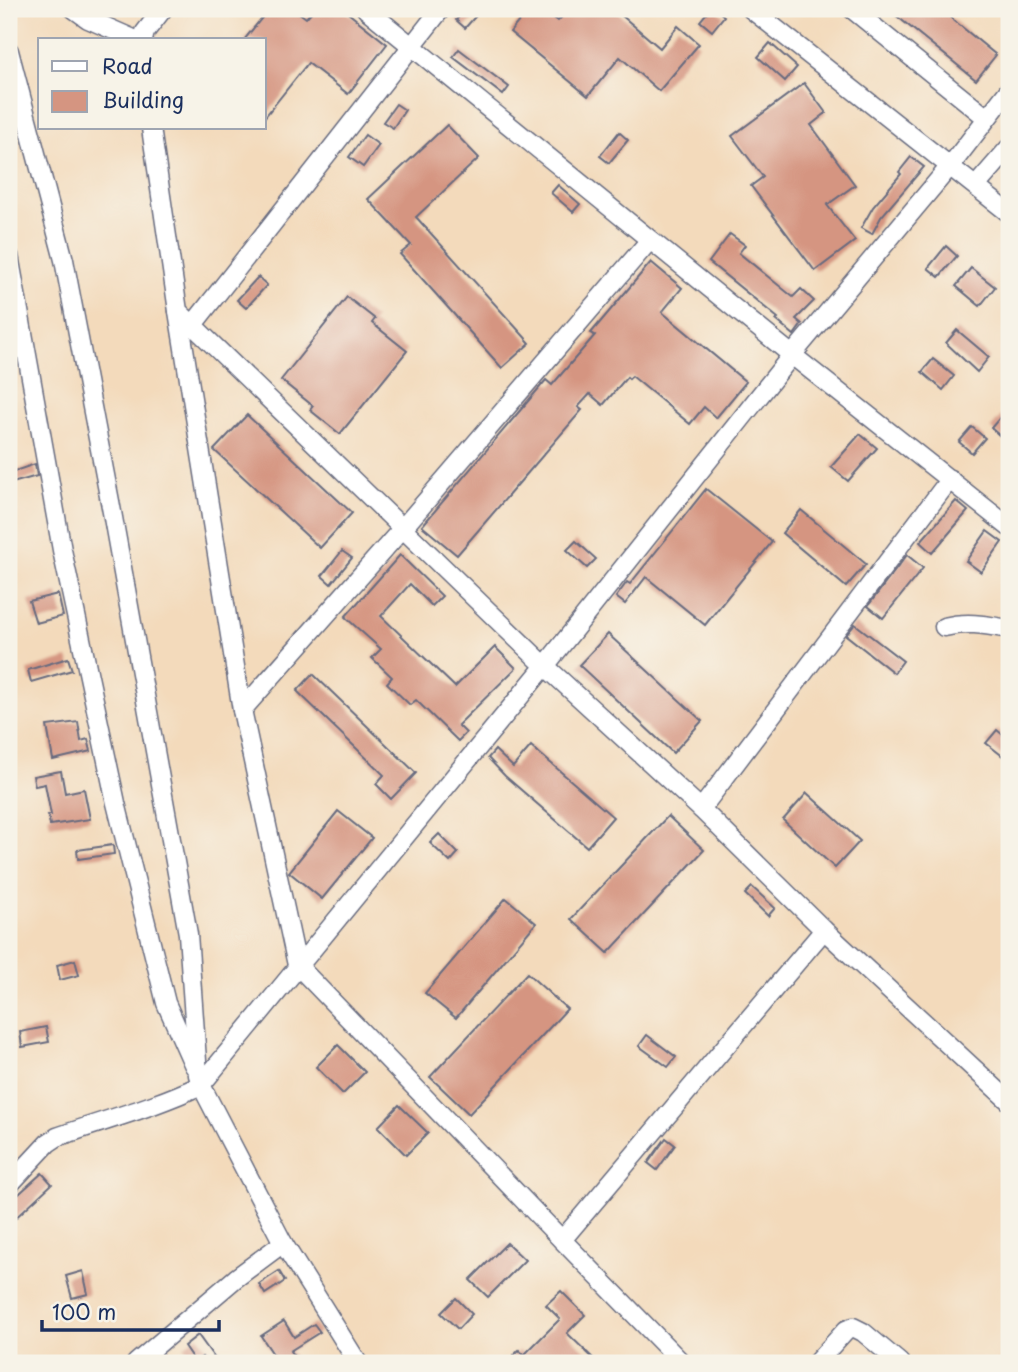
<svg xmlns="http://www.w3.org/2000/svg" width="1018" height="1372" viewBox="0 0 1018 1372" font-family="'Playpen Sans',sans-serif">
	<rect width="100%" height="100%" fill="#f7f3e8"/>
	<filter id="ink" filterUnits="userSpaceOnUse"><feTurbulence type="fractalNoise" baseFrequency=".0143" numOctaves="2"/><feDisplacementMap in="SourceGraphic" scale="14" xChannelSelector="R" yChannelSelector="G"/><feConvolveMatrix kernelMatrix="1 2 1 2 8 2 1 2 1" color-interpolation-filters="sRGB"/></filter>
	<filter id="wash" filterUnits="userSpaceOnUse"><feTurbulence type="fractalNoise" baseFrequency=".00686" numOctaves="4" result="noise"/><feDisplacementMap in="SourceGraphic" scale="28" xChannelSelector="R" yChannelSelector="G"/><feGaussianBlur stdDeviation="1.57" result="paint"/><feColorMatrix in="noise" values="0 0 0 0 0 0 0 0 0 0 0 0 0 0 0 0 0 1.4 0 .05"/><feComposite in="paint" operator="in"/></filter>
	<g filter="url(#wash)">
		<rect width="100%" height="100%" fill="#f3dabb"/>
		<g id="blocks">
			<g fill="#d59581">
				<path d="M269,9H294L306,18L314,9H343L387,44L348,94L308,63L264,118V40H244Z"/>
				<path d="M466,9H482L465,28L456,20Z"/>
				<path d="M529,9H542L558,21L569,9H614L660,48L678,26L699,44L659,91L620,57L588,96L510,32Z"/>
				<path d="M710,9H716L724,16L712,31L700,21Z"/>
				<path d="M888,9H940L996,55L976,80Z"/>
				<path d="M770,43L797,67L785,81L758,57Z"/>
				<path d="M459,49L509,87L503,95L453,57Z"/>
				<path d="M804,83L826,113L811,125L855,185L827,205L855,241L815,271L751,186L763,177L732,136Z"/>
				<path d="M396,104L405,110L393,128L383,122Z"/>
				<path d="M447,125L479,158L416,217L530,343L502,368L400,254L411,245L368,199Z"/>
				<path d="M619,132L628,140L609,163L600,156Z"/>
				<path d="M365,135L379,145L363,167L349,157Z"/>
				<path d="M911,157L924,167L881,217L872,234L861,228L873,207L901,174L899,172Z"/>
				<path d="M558,185L580,204L573,212L551,193Z"/>
				<path d="M730,234L745,245L739,253L793,297L801,289L814,301L796,319L802,324L794,335L776,320L778,318L709,262Z"/>
				<path d="M946,246L957,256L939,277L928,268Z"/>
				<path d="M651,262L682,288L662,312L746,382L716,418L704,407L690,424L632,376L629,379L627,377L603,405L590,394L578,407L582,410L457,555L422,526L546,380L552,385L595,335L591,333Z"/>
				<path d="M971,268L995,287L980,306L956,286Z"/>
				<path d="M258,277L267,285L246,308L237,300Z"/>
				<path d="M347,297L375,319L372,323L407,351L340,434L310,410L313,406L281,380Z"/>
				<path d="M957,330L989,357L977,372L946,343Z"/>
				<path d="M933,359L954,376L943,390L922,372Z"/>
				<path d="M1003,414L1009,420V444L991,428Z"/>
				<path d="M247,415L352,513L320,548L214,450Z"/>
				<path d="M972,427L985,438L972,453L959,442Z"/>
				<path d="M860,434L877,448L848,481L831,467Z"/>
				<path d="M35,464L37,476L9,484V473Z"/>
				<path d="M706,489L772,542L705,625L646,577L625,604L616,597L627,582L630,584Z"/>
				<path d="M956,501L968,511L932,553L920,542Z"/>
				<path d="M801,510L866,564L846,587L782,533Z"/>
				<path d="M987,531L1002,542L981,572L966,561Z"/>
				<path d="M576,541L596,559L587,568L567,550Z"/>
				<path d="M342,551L352,558L331,584L322,576Z"/>
				<path d="M400,555L442,596L432,606L410,584L381,616L455,687L495,647L516,668L458,725L466,733L458,741L416,700L410,705L387,683L392,677L372,658L381,649L345,617Z"/>
				<path d="M907,555L923,568L883,618L868,606Z"/>
				<path d="M58,594L63,616L36,623L29,601Z"/>
				<path d="M855,624L903,661L894,673L846,635Z"/>
				<path d="M608,634L702,721L673,753L579,665Z"/>
				<path d="M68,658L72,670L31,682L28,670Z"/>
				<path d="M313,674L416,773L391,799L376,784L384,775L297,691Z"/>
				<path d="M78,722L81,741L88,739L91,751L53,760L47,726Z"/>
				<path d="M997,730L1009,740V761L986,743Z"/>
				<path d="M531,746L613,817L587,847L505,776L488,758L495,750L513,767Z"/>
				<path d="M61,771L65,793L84,789L90,819L50,825L48,815H51L45,784L35,786L33,776Z"/>
				<path d="M807,793L860,841L835,868L783,820Z"/>
				<path d="M338,811L372,838L322,899L289,872Z"/>
				<path d="M668,816L704,850L608,953L571,919Z"/>
				<path d="M439,834L458,853L450,862L430,843Z"/>
				<path d="M113,845L114,854L78,859L77,850Z"/>
				<path d="M752,887L775,908L768,916L745,894Z"/>
				<path d="M506,898L536,923L456,1018L425,993Z"/>
				<path d="M75,960L79,975L60,980L57,965Z"/>
				<path d="M527,973L567,1009L469,1114L430,1077Z"/>
				<path d="M46,1027L49,1042L22,1047L20,1032Z"/>
				<path d="M647,1035L676,1057L668,1067L639,1046Z"/>
				<path d="M338,1045L365,1072L343,1094L316,1067Z"/>
				<path d="M399,1105L428,1133L406,1155L378,1127Z"/>
				<path d="M666,1138L675,1145L657,1170L648,1163Z"/>
				<path d="M42,1173L52,1184L9,1224V1203Z"/>
				<path d="M507,1243L525,1260L488,1297L470,1280Z"/>
				<path d="M83,1271L88,1294L72,1298L66,1276Z"/>
				<path d="M279,1271L285,1281L265,1294L259,1284Z"/>
				<path d="M561,1291L585,1315L567,1333L598,1363H506L519,1350L524,1355L560,1319L546,1305Z"/>
				<path d="M456,1298L472,1314L458,1329L441,1313Z"/>
				<path d="M284,1321L294,1337L314,1324L320,1332L290,1351L299,1363H268L273,1354L261,1336Z"/>
				<path d="M198,1335L218,1363H207L202,1357L195,1362L184,1346Z"/>
			</g>
		</g>
	</g>
	<g filter="url(#ink)">
		<use href="#blocks" fill-opacity="0" stroke="#676b7f" stroke-width="2"/>
		<g fill="none" stroke-linecap="round" stroke-linejoin="round">
			<defs>
				<g id="minor">
					<path d="M74,9L88,19L136,40"/>
					<path d="M366,9L792,355L1009,527"/>
					<path d="M751,9L1009,213"/>
					<path d="M852,9L987,118"/>
					<path d="M143,40L145,32L163,9"/>
					<path d="M9,51L64,260L112,512L188,934L198,1075L201,1085L283,1243L358,1363"/>
					<path d="M151,128L178,311L545,666L701,809L824,930L1009,1101"/>
					<path d="M976,186L1009,148"/>
					<path d="M9,255L62,550L116,803L166,1003L194,1066"/>
					<path d="M178,311L242,710L297,965L562,1240L824,930"/>
					<path d="M192,326L441,9"/>
					<path d="M944,627C967,621 986,625 1009,629"/>
					<path d="M242,710L402,529L650,240"/>
					<path d="M701,809L950,479"/>
					<path d="M9,1185L48,1143L57,1137C105,1120 155,1107 201,1085L545,666L792,355L951,165L1009,90"/>
					<path d="M562,1240L682,1363"/>
					<path d="M136,1363L236,1278L283,1243"/>
					<path d="M816,1363L846,1330L853,1327L863,1332L900,1363"/>
				</g>
			</defs>
			<use href="#minor" stroke="#676b7f" stroke-width="21"/>
			<use href="#minor" stroke="#fff" stroke-width="18"/>
		</g>
	</g>
	<rect width="1018" height="1372" fill="none" stroke="#f7f3e8" stroke-width="35"/>
	<rect x="38" y="38" width="228" height="91" fill="#f7f3e8" stroke="#9fa5b1" stroke-width="2"/>
	<rect x="52" y="61" width="35" height="10" fill="#ffffff" stroke="#9fa5b1" stroke-width="2"/>
	<text x="102" y="74" font-size="21" fill="#1b2f5e">Road</text>
	<rect x="52" y="91" width="35" height="21" fill="#d59581" stroke="#9fa5b1" stroke-width="2"/>
	<text x="102" y="108" font-size="21" fill="#1b2f5e">Building</text>
	<path d="M42 1320v10h177v-10" fill="none" stroke="#1b2f5e" stroke-width="3.5"/>
	<text x="52" y="1320" font-size="21" fill="#1b2f5e" stroke="#f7f3e8" stroke-width="5" paint-order="stroke">100 m</text>
</svg>
